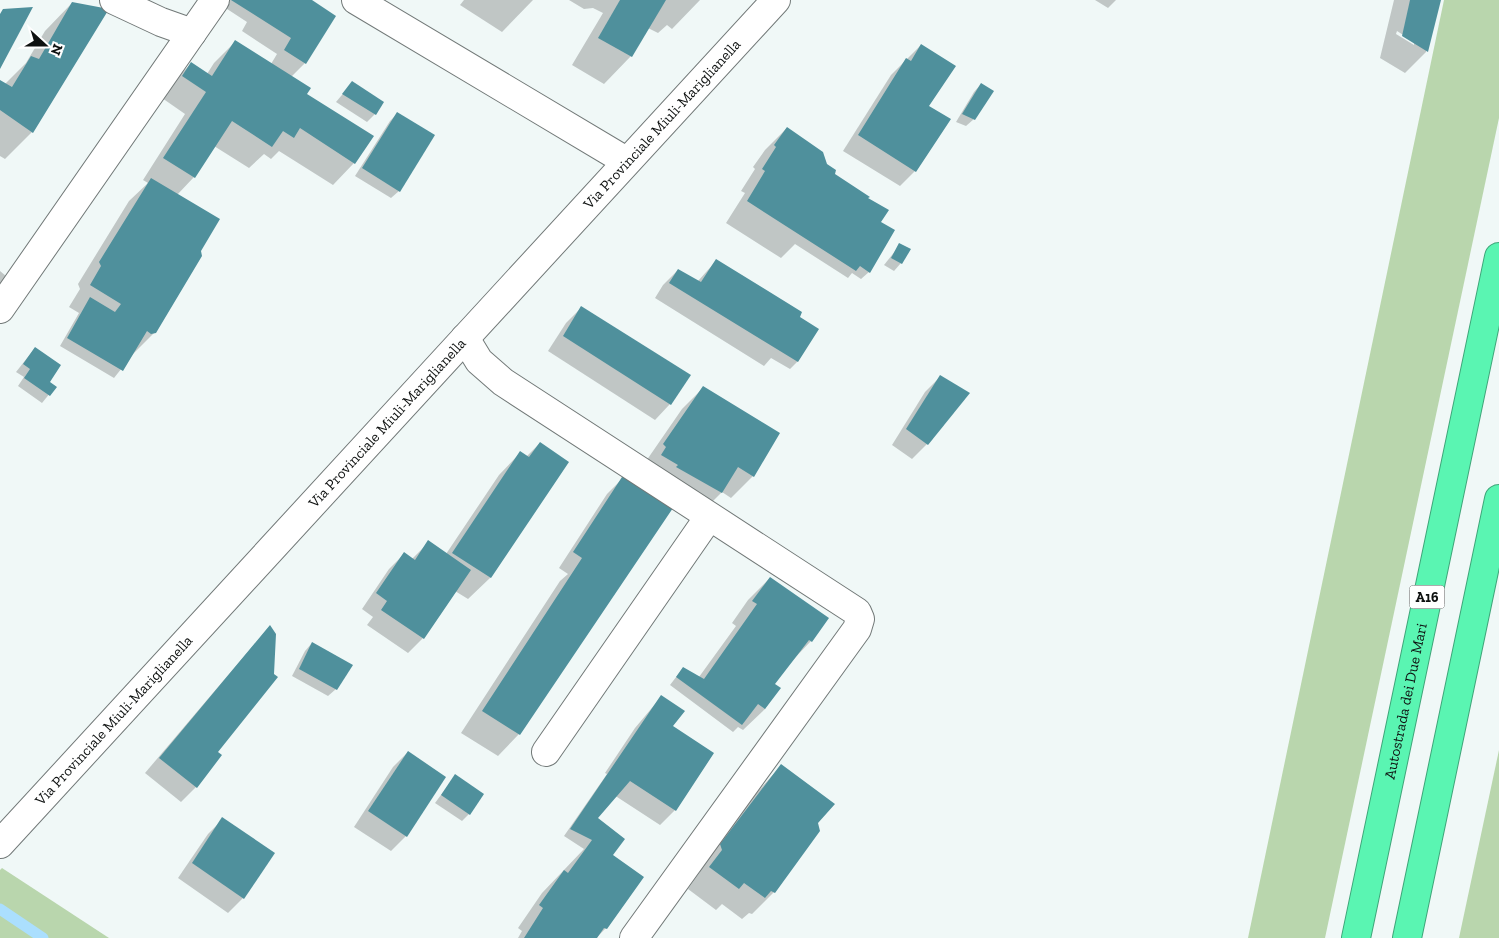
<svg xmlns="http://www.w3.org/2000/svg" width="1499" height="938" viewBox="0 0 1499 938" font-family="'Zilla Slab',serif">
	<rect width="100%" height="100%" fill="#f0f8f7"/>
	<g fill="#b9d6ad">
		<path d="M1444,0H1499V118L1325,938H1248Z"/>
		<path d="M1499,750V938H1459Z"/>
		<path d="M2,868L109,938H0V870Z"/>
	</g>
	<g fill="#0003" fill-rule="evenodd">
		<path d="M228,0H310L305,63L291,77L354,163L333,185L279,151L271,159L264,154L249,168L214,146L194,177L177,195L155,332L133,354L114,378L60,346L79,313L69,307L80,289L78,284L129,201L148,183L143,180L185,114L162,98L169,85L191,64L207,74L214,63L235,42L271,64L277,54L242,31L247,22L224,7Z"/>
		<path d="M464,0H533L502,32L460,5Z"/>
		<path d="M569,0H700L672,29L667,25L658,33L648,28L631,56L604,84L572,65L603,13L593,8L584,9Z"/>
		<path d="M1095,0H1116L1108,8Z"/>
		<path d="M1394,0H1439L1426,52L1405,73L1380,58ZM1397,31L1414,42V45L1396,34Z"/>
		<path d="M72,3L32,132L5,159L0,156V81L5,84L26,63L45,31Z"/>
		<path d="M921,45L927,106L915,171L900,186L843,151L891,75Z"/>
		<path d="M352,83L375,114L367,122L336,102Z"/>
		<path d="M981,84L974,119L966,126L956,122L974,92Z"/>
		<path d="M398,113L399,191L391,198L355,176L390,121Z"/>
		<path d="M787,128L833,174L867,199L879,223L869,272L861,279L852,273L848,278L795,244L781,258L726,223L745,193L741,191L755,169L753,167L765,150Z"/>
		<path d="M900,245L901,263L894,271L884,265Z"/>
		<path d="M716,261L795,322L817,330L797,362L790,369L771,358L764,366L655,298L663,285L678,270L698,281Z"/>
		<path d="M0,271L6,276L1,282L5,285L0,292Z"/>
		<path d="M581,308L689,376L670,404L655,420L548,351L566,323Z"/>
		<path d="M35,348L48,382L55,387L42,403L18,386L24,377L16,372Z"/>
		<path d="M940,377L927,444L912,459L892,445L925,392Z"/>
		<path d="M703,388L753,476L731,498L722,492L700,514L642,467L682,409Z"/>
		<path d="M540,443L567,462L490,578L468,599L455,591L423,638L408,653L367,625L373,617L362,609L389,569L404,554L412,559L429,542L446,554L499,475L520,453L526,457Z"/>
		<path d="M623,478L519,734L498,756L461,733L560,581L568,574L559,568L607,494Z"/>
		<path d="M770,578L811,641L790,663L774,684L779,688L765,709L743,730L738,727L733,732L670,685L683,668L699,677L736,626L732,623L748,600Z"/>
		<path d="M269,627L216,752L196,787L181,802L145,773Z"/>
		<path d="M312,643L336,689L328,696L292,676L305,651Z"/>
		<path d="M661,697L671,727L712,753L675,810L660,825L614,795L596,818L606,928L596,938H518L522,931L518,928L542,893L584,849L564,836L607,774L605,773L635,728Z"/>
		<path d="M408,752L406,836L391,851L354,827L393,767Z"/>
		<path d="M781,766L816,823L774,892L752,914L749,913L742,919L722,904L716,910L688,889L700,872L699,867L740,811Z"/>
		<path d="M455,776L469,814L462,821L435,803Z"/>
		<path d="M223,819L243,898L228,913L178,878L208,834Z"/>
	</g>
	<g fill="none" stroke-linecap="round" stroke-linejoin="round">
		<path stroke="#abdffe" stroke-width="11" d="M0,909L43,938"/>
	</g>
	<g fill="#4f909c">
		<path d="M231,0H312L336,16L306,64L284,50L291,38Z"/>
		<path d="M620,0H666L632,57L598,38Z"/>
		<path d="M1410,0H1441L1428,52L1402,36Z"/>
		<path d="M72,2L109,9L33,133L0,110V80L12,87L31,56L39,59Z"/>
		<path d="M33,7L0,69V14L3,9Z"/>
		<path d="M235,40L311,88L307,94L374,136L355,164L300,128L294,138L283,131L272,147L232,121L195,178L163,158L206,92L182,76L191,62L212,76Z"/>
		<path d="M921,44L956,66L929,106L951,119L916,172L858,135L906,58L911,61Z"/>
		<path d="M352,81L384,102L376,115L342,94Z"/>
		<path d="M981,83L994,91L975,120L962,114Z"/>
		<path d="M397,112L435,135L400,192L362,168Z"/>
		<path d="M787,127L823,152L827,164L836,170L835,174L870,197L868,198L889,210L881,222L895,230L870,273L860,266L856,271L747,201L765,171L762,169L776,147L774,145Z"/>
		<path d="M151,178L220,219L201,251L202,256L156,333L151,334L147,331L123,371L67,338L90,297L115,312L121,304L90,285L101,266L99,262Z"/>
		<path d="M899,243L911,249L902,264L891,258Z"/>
		<path d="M716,259L802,312L800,317L819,329L798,362L669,283L678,269L701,282Z"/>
		<path d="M581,306L691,375L671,405L563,336Z"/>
		<path d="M35,347L61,365L50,382L57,387L50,396L24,378L30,369L23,364Z"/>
		<path d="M940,375L970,393L928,445L906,429Z"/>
		<path d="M703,386L780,433L754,477L738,467L722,493L676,467L678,465L661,455L666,447L663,444Z"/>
		<path d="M540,442L569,462L491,578L452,553L520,451L529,457Z"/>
		<path d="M630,476L675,505L520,735L482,711L582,558L573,552L622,477Z"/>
		<path d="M428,540L471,570L424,639L381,610L387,601L376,593L404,552L415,560Z"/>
		<path d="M770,577L829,618L812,642L809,640L775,684L781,688L765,709L758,704L742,725L676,677L683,667L704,679L757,604L752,601Z"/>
		<path d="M270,625L276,634L274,674L278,677L218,752L222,755L197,788L159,758Z"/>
		<path d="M312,642L353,665L337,690L299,669Z"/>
		<path d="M661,695L685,711L673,726L714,753L676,811L630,781L598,818L625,839L613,855L644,877L607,929L604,928L597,938H524L543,908L539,905L564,870L568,873L592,840L570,829Z"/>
		<path d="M408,751L446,777L407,837L368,811Z"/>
		<path d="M781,764L835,804L818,823L820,831L775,893L771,891L765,898L744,883L739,889L709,867L722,850L720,844Z"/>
		<path d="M455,774L484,794L470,815L441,795Z"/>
		<path d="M222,817L275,853L244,899L192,863Z"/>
	</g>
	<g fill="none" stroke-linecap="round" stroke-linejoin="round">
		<defs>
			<g id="minor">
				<path d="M114,0L161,22L192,33"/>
				<path d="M356,0L626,161"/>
				<path d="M0,309L215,0"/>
				<path d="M465,338L479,361L503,382L857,612L860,619L857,629L634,938"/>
				<path d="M546,752L709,517"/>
				<path id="s1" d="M0,844L776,0"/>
			</g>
			<g id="highway">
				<path id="s2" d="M1356,938L1499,257"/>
				<path d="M1407,938L1499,499"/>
			</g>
		</defs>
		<use href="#minor" stroke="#727978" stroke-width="30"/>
		<use href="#highway" stroke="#3fa579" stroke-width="30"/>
		<use href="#minor" stroke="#fff" stroke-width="28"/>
		<use href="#highway" stroke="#5af5b2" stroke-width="28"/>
	</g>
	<g text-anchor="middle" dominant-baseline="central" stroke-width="4" stroke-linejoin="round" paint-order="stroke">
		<rect fill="#fff" stroke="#565858" stroke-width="1" x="1409.5" y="585.5" width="35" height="23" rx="4"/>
		<g font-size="14" font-weight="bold" fill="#0e1110">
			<text x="1427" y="597">A16</text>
		</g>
		<g font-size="15" fill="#0e1110" stroke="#fff">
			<text stroke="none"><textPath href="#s1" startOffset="978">Via Provinciale Miuli-Mariglianella</textPath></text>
			<text stroke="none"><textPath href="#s1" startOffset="572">Via Provinciale Miuli-Mariglianella</textPath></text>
			<text stroke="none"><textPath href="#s2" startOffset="242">Autostrada dei Due Mari</textPath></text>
			<text stroke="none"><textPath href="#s1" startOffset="168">Via Provinciale Miuli-Mariglianella</textPath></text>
		</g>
	</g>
	<g transform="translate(45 45) rotate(111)" stroke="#ffffff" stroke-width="4" paint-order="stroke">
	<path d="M0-4L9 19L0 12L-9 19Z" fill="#0e1110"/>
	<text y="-8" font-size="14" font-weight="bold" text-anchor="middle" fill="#0e1110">N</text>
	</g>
</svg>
